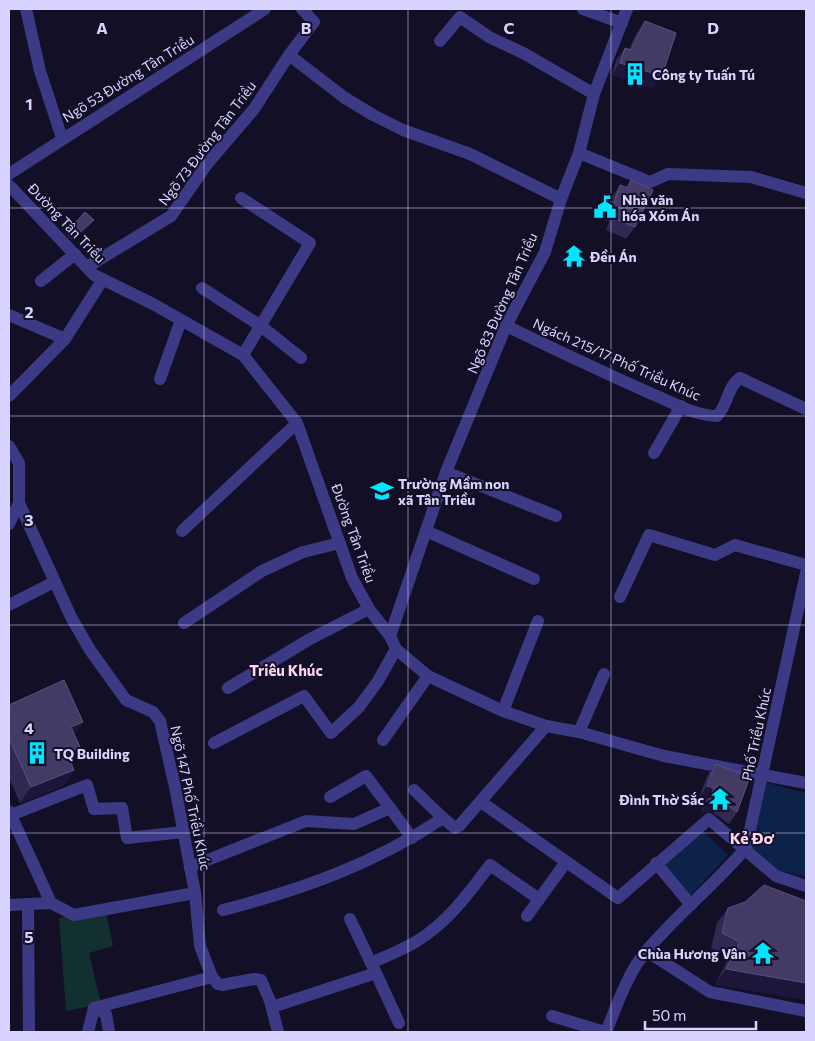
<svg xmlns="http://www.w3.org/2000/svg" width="815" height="1041" viewBox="0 0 815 1041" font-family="Commissioner,sans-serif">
	<rect width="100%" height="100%" fill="#130f26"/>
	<path fill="#12302f" d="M106,911L113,946L89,953L101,1004L66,1011L59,918Z"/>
	<g fill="#0c2248">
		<path d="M764,782L806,793V877L769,868L745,850Z"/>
		<path d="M699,827L728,855L690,896L662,867Z"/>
	</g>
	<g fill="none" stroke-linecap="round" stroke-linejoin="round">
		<g stroke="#3d3a85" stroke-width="12">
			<path d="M26,9L40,71L62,138"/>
			<path d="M583,9L622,23"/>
			<path d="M440,41L460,17L489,37L525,54L594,94"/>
			<path d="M289,55L345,98L373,115L403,130L470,154L561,199"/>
			<path d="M579,153L650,182L668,174L751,177L806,193"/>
			<path d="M9,174L265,9"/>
			<path d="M9,185L94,275L153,304L243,355L297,423L352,578L369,609L390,636L396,649L428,676L503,711L546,726L579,732L664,756L806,783"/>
			<path d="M241,198L310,243L243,355"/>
			<path d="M87,267L171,216L207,164L254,109L289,55L314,22L302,9"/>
			<path d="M41,281L75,254"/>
			<path d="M202,288L261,326L301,358"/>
			<path d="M9,315L65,339"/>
			<path d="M506,326C554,349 602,372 652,394C672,402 695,416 717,416C729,404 726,388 740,378L806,409"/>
			<path d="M160,379L181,320"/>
			<path d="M9,396L65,339L103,279"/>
			<path d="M9,446L19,463V503L71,617L90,650L126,700L153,712L160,721L175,787L195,893L200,946L212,977L218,984L222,985L254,979L261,980L270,1001L278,1032"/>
			<path d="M654,453L681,406"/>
			<path d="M446,472L556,516"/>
			<path d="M9,524L19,503"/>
			<path d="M182,531L297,423"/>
			<path d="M426,531L534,579"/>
			<path d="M620,597L649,535L715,555L735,545L806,565"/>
			<path d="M9,605L54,582"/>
			<path d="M184,623L262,571L303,552L340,543"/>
			<path d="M390,636L446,472L506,326L545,252L561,199L579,153L594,94L627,9"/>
			<path d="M228,688L310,639L369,609"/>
			<path d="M503,711L538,621"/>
			<path d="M579,732L604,674"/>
			<path d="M383,740L428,676"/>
			<path d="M214,743L304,696L331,733L359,707L378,681L396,649"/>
			<path d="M414,790L443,818"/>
			<path d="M330,797L366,776L390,808"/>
			<path d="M481,802L618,898L709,819L776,876L806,886"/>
			<path d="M9,811L51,903"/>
			<path d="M11,815L87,785L94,809L122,808L127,838L183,832"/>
			<path d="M656,863L691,905"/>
			<path d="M190,867L306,821L354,824L390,808L412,838"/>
			<path d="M28,904L29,1032"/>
			<path d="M9,905L51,903L74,915L195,893"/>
			<path d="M223,910C303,889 374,864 443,818L455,828L459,826L546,726"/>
			<path d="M527,916L566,862"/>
			<path d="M350,919L371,963"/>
			<path d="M646,951L710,992L806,1011"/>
			<path d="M376,973L399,1023"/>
			<path d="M272,1007L376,973L371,963C386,956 403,950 417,941C448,922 469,893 490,865L539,899"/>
			<path d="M94,1008L212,977"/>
			<path d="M94,1008L106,1014L109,1032"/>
			<path d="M552,1016L605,1032"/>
			<path d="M88,1032L94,1008"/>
			<path d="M606,1032C617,1005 628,972 647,950C678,914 715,884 746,848L806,573"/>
		</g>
	</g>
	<g fill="#312854">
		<path d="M645,21L653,88L612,75L616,60L625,48L629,49L636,34Z"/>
		<path d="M631,180L635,227L626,239L606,230L609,222L604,220L612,197L620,185L626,187Z"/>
		<path d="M94,220L88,228L73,241L66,234L72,226Z"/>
		<path d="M9,705L83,722L74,734L80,747L70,761L74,770L63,786L20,803L9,778Z"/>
		<path d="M715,764L737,812L729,824L711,811L701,813L706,800L699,798L707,776Z"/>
		<path d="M806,901L715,985L729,957L711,948L717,923L728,908Z"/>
	</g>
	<g fill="#1d163a">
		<path d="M620,63L662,76L653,88L612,75Z"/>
		<path d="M612,208L618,210L609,222L604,220Z"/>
		<path d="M94,220L88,228L73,241L79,233Z"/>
		<path d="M83,722L72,738L71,727Z"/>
		<path d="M80,747L69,763L67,753Z"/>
		<path d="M74,770L63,786L20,803L31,787Z"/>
		<path d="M707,786L714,788L706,800L699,798Z"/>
		<path d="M720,799L711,811L701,813L709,801Z"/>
		<path d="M726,969L806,983V1000L715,985Z"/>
	</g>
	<g fill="#433a66" stroke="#5a527e">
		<path d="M645,21L676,33L662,76L620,63L625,48L631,50Z"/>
		<path d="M631,180L653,190L635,227L614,218L618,210L612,208L620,185L628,188Z"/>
		<path d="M85,212L94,220L79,233L72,226Z"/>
		<path d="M64,680L83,722L71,727L80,747L67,753L74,770L31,787L9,738V705Z"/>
		<path d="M715,764L750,777L737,812L720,799L709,801L714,788L707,786Z"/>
		<path d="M764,885L806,901V983L726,969L740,942L722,933L728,908L745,902Z"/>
	</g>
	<path fill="none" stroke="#d9d4ff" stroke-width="1" stroke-opacity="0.55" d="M204,9V1032M408,9V1032M611,9V1032M9,208H806M9,416H806M9,625H806M9,833H806"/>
	<defs>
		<symbol id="building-bare" viewBox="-9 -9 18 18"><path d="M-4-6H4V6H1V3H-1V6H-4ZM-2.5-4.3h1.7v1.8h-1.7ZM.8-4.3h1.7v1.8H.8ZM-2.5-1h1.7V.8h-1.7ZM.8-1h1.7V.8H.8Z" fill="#00e5ff" stroke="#130f26" stroke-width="2.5" paint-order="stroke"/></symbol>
		<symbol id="civic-bare" viewBox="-9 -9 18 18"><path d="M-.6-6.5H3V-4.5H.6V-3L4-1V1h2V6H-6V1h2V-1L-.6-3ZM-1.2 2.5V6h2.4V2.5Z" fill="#00e5ff" stroke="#130f26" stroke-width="2.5" paint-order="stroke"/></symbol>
		<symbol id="temple-bare" viewBox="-9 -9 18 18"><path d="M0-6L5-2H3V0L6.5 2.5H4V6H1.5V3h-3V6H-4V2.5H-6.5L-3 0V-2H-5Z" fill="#00e5ff" stroke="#130f26" stroke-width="2.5" paint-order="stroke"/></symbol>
		<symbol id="school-bare" viewBox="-9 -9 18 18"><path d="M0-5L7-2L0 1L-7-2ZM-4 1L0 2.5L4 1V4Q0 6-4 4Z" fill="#00e5ff" stroke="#130f26" stroke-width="2.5" paint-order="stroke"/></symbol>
	</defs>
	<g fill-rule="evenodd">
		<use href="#building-bare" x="619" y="58" width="32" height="32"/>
		<use href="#civic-bare" x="589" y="191" width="32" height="32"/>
		<use href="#temple-bare" x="558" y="240" width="32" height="32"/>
		<use href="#school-bare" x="366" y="475" width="32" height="32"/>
		<use href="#building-bare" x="21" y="737" width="32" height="32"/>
		<use href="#temple-bare" x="704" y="783" width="32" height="32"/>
		<use href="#temple-bare" x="747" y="937" width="32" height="32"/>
	</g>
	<g text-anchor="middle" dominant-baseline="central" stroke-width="4" stroke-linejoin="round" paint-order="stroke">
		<g font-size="14" font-weight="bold" fill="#d9d4ff" stroke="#130f26" text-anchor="start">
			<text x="652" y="74">Công ty Tuấn Tú</text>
			<text x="622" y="199">Nhà văn<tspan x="622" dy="16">hóa Xóm Án</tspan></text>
			<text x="590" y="256">Đền Án</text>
			<text x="398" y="483">Trường Mầm non<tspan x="398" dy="16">xã Tân Triều</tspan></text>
			<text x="54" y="753">TQ Building</text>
			<text x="704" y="799" text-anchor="end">Đình Thờ Sắc</text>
			<text x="746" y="953" text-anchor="end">Chùa Hương Vân</text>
		</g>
		<g font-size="14" fill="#d9d4ff" stroke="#130f26">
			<text transform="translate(128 78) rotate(-32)">Ngõ 53 Đường Tân Triều</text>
			<text transform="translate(207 143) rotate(-53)">Ngõ 73 Đường Tân Triều</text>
			<text transform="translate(67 223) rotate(46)">Đường Tân Triều</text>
			<text transform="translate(502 303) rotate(-66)">Ngõ 83 Đường Tân Triều</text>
			<text transform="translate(617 359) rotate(24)">Ngách 215/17 Phố Triều Khúc</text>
			<text transform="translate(354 533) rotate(70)">Đường Tân Triều</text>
			<text transform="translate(756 734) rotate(-78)">Phố Triều Khúc</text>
			<text transform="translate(191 798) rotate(78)">Ngõ 147 Phố Triều Khúc</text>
		</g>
		<g font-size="15" font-weight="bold" fill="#ffd6f0" stroke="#130f26">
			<text x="286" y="670">Triêu Khúc</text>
		</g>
		<g font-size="16" font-weight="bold" fill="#ffd6f0" stroke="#130f26">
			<text x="752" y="837">Kẻ Đơ</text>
		</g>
	</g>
	<g font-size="16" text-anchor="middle" font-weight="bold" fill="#d9d4ff" stroke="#130f26" stroke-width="4" stroke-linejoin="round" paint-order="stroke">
		<text x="102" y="34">A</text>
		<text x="306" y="34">B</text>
		<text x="509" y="34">C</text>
		<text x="713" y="34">D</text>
		<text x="29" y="110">1</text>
		<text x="29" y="318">2</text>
		<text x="29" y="526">3</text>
		<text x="29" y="734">4</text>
		<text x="29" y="943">5</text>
	</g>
	<rect width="815" height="1041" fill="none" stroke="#d9d4ff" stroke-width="20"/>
	<path d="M645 1021v8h111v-8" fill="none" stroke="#d9d4ff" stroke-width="2.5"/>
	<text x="652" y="1021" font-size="15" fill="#d9d4ff" stroke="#130f26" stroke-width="4" paint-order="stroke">50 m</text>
</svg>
